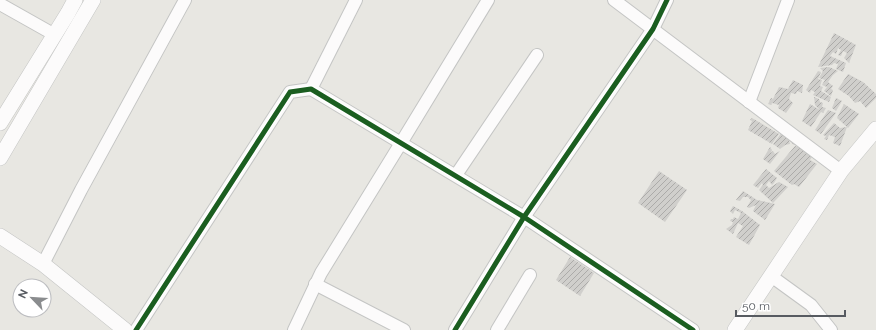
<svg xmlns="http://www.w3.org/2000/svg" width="876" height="330" viewBox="0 0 876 330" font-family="Raleway,sans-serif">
	<defs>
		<pattern id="building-hatch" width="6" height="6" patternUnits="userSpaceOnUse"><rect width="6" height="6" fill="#d0cfcc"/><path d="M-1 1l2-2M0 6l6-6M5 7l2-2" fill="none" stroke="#acaba9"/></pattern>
	</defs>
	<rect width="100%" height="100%" fill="#e8e7e2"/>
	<g fill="url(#building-hatch)">
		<path d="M834,33L856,45L849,63L844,58L847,53L843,51L841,56L838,55L841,50L838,48L836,54L833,52L830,56L846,63L843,72L836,69L838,64L834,63L832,65L818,67Z"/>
		<path d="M829,67L838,71L833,75L828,82L833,86L831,89L833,90L831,96L824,91L827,87L822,85L825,80L819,78L823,71L820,68Z"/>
		<path d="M818,71L821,72L818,79L822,80L820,86L823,87L821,91L831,97L829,102L813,95L815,92L811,90L810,93L806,90Z"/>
		<path d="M848,74L863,82L876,94V98L866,108L860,101L855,103L849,96L838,89Z"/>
		<path d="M793,80L803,85L802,93L797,91L796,94L791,93L789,99L793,103L786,113L778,108L779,105L772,103L771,105L768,104L771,98L773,99L779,87L788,89Z"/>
		<path d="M814,97L819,99L820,102L823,103L822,107L826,108L823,113L821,112L811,127L802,121L810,104L820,110L815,105Z"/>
		<path d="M836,98L842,101L836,111L832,108Z"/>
		<path d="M844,104L859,114L848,128L837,118Z"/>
		<path d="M828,110L836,113L821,134L815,130Z"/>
		<path d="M752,118L779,134L772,144L748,130L752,121L750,120Z"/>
		<path d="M834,123L840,128L847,127L840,146L833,143L835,137L829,135L827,140L824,139L826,136L823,135Z"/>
		<path d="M782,132L798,142L794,145L789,140L790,144L785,145L780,149L773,144Z"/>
		<path d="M795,146L802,148L808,154L813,155L810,160L817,164L799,187L794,184L792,185L774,171Z"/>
		<path d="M770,147L772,150L771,153L773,151L775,154L780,151L770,164L763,159Z"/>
		<path d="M766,169L777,178L774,183L772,185L769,181L766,185L769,188L779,182L788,187L773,203L759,190L763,185L762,183L758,188L753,185Z"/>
		<path d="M659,171L687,190L665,222L638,203Z"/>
		<path d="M743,191L757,200L775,204L765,220L753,211L756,205L749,208L747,207L751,200L748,197H743L740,201L736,200Z"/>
		<path d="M733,206L742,211L760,225L749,245L736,237L743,226L738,223L733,234L726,229L732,225L733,222L730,221L731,219H733L734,217L738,219L741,213L735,210L733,214L730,211Z"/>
		<path d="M570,257L594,273L580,296L556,280Z"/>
	</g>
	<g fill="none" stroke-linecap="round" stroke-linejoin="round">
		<defs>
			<g id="minor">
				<path d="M614,0L841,171"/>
				<path d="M0,4L55,35"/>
				<path d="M311,89L356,0"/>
				<path d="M749,102L788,0"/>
				<path d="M456,175L537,55"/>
				<path d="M43,264L81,190L185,0"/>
				<path d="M771,276L811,305L831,330"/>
				<path d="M315,284L404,330"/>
				<path d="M136,330L290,92L311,89L524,217L693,330"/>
				<path d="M294,330L321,273L401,143L488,0"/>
				<path d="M455,330L524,217L653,29L667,0"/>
				<path d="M497,330L530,275"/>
			</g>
			<g id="tertiary">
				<path d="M0,123L68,13L75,0"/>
				<path d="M0,158L93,0"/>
				<path d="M0,236L43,264L125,330"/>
				<path d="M735,330L841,171L876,129"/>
			</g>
		</defs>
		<use href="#minor" stroke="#c4c5c4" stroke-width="14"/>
		<use href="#tertiary" stroke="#c4c5c4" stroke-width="16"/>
		<use href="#minor" stroke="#fcfbfb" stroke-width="12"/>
		<use href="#tertiary" stroke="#fcfbfb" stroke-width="15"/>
		<defs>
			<g id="cycleway">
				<path d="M136,330L290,92L311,89L524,217L693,330"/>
				<path d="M455,330L524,217L653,29L667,0"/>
			</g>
		</defs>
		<use href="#cycleway" stroke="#fff" stroke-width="8"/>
		<use href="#cycleway" stroke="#1b5e20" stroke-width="5"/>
	</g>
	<g transform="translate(32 298) rotate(295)"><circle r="19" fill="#ffffff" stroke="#bcbdc0"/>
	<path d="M0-3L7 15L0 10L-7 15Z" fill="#8a8c8e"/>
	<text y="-6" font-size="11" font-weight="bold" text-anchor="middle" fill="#575b61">N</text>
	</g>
	<path d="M736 310v6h109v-6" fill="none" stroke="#575b61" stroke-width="2"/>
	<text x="742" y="310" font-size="12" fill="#575b61" stroke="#ffffff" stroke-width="3" paint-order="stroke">50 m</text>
</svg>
